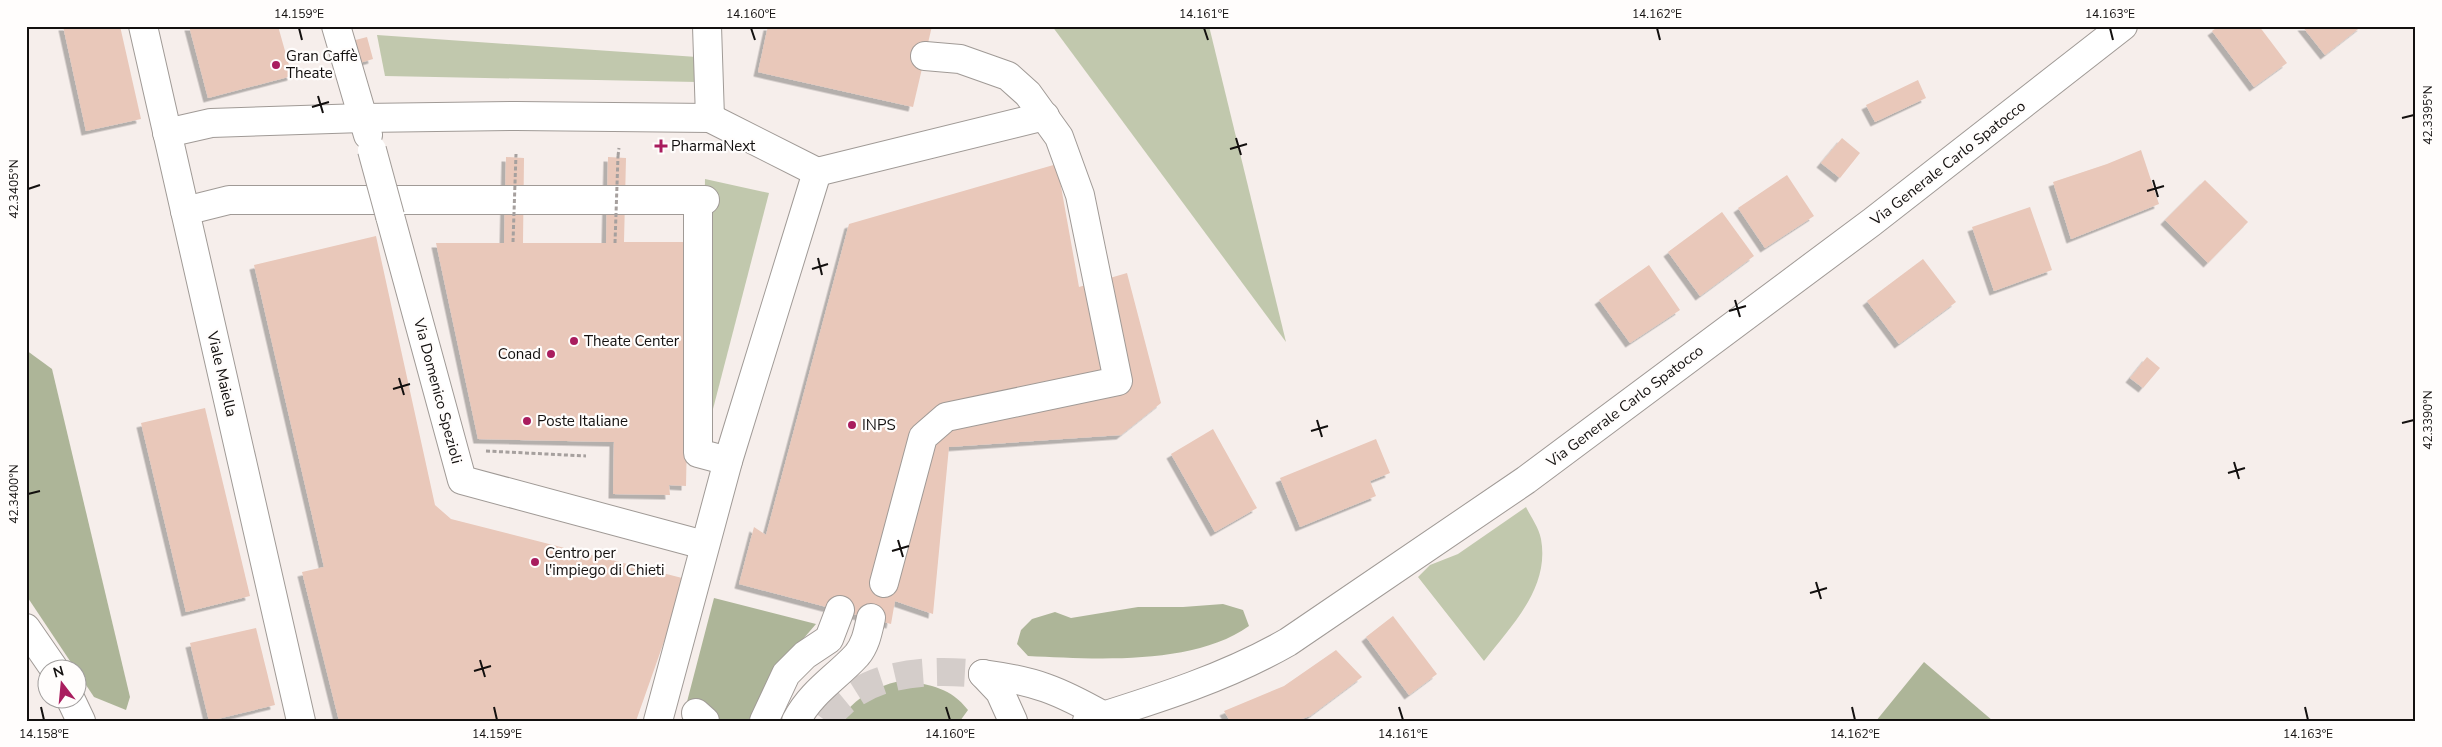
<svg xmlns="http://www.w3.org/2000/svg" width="2442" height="747" viewBox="0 0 2442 747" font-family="'Nunito Sans',sans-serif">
	<defs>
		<filter id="shadow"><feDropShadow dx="-4.5" dy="4.5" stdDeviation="0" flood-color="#0004"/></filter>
	</defs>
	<rect width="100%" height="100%" fill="#f6eeeb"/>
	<g fill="#c1c8ad">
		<path d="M1052,26H1209L1286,342Z"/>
		<path d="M377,35L697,57V82L385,76Z"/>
		<path d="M705,179L769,193L706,436L704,242Z"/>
		<path d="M1526,507C1531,517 1539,528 1541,539C1550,588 1511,626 1484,661L1418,577L1430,565L1458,554Z"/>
	</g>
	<g fill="#adb598">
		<path d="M26,350L52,369L130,697L126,710L94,697L26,595Z"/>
		<path d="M714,598L816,624L785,660L748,721H682Z"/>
		<path d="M1223,604L1243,610L1249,626C1193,666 1094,659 1028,656L1017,644L1021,630L1032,619L1055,612L1071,618L1138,607H1183Z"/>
		<path d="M1924,662L1993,721H1876Z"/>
		<path d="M905,680C932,686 950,687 968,710L960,721H838C856,697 877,685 905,680Z"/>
	</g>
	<g fill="#e9c8ba" filter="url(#shadow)">
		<path d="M63,26H120L141,119L86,131Z"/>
		<path d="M189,26H278L292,76L208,98Z"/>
		<path d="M768,26H932L913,107L758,72Z"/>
		<path d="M2219,26H2259L2287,63L2254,87L2212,31Z"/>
		<path d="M2302,26H2362L2325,55Z"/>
		<path d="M367,37L373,59L350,66L344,43Z"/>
		<path d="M1918,80L1926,98L1875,122L1866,105Z"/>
		<path d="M1842,138L1860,153L1840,178L1821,163Z"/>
		<path d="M2141,150L2159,204L2071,239L2053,182L2107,164Z"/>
		<path d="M506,157L524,158L523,243H606L608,157L626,158L624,242H691L686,486L669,485L670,495L613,494L614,442L478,439L436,243H504Z"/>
		<path d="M1057,164L1079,287L1127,273L1161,403L1121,435L949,447L933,614L895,601L891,624L739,584L754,527L766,535L849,224Z"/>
		<path d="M1787,175L1814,216L1765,248L1738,208Z"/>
		<path d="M2205,180L2248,222L2208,263L2165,220Z"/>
		<path d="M2030,207L2052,270L1994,291L1972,227Z"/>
		<path d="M1722,212L1754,256L1700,296L1668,252Z"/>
		<path d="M376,236L435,505L451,519L686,579L636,721H339L302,572L324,567L254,265Z"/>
		<path d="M1923,259L1956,302L1899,344L1867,301Z"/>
		<path d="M1649,265L1680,310L1630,343L1599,300Z"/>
		<path d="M2147,357L2160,368L2143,388L2130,378Z"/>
		<path d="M205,408L250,596L186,612L141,423Z"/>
		<path d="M1213,429L1257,508L1215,532L1171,454Z"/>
		<path d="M1376,439L1390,473L1370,481L1376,496L1300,527L1280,478Z"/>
		<path d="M1393,616L1437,674L1409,695L1366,637Z"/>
		<path d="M256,628L275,705L209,721L190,643Z"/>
		<path d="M1336,650L1362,677L1310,716L1296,721H1230L1224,711L1284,686Z"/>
	</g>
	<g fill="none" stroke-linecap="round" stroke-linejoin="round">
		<path stroke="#d4cdca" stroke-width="28" stroke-dasharray="28 14" stroke-linecap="butt" d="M826,721C863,670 925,669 983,674"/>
		<defs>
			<g id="minor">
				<path d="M336,26L368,135"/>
				<path d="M707,26L710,118"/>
				<path d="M167,133L211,123L363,118L517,116L710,118L817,172L728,461L658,721"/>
				<path d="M817,172L1045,116"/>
				<path d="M698,200V453L728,461"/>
				<path d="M185,211L229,200H705"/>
				<path d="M390,216L462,480L704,545"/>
				<path d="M884,583L923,437L946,417L1118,381L1080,195L1059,137L1028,94L1008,76L960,59L925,56"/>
				<path d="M26,628L55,670"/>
				<path d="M983,674C1035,681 1058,690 1104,716"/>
				<path d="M983,674L1000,692L1013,721"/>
				<path d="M71,700L81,721"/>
				<path d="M696,713L705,721"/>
				<path d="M764,721L786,674L805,655L829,639L840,610"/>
				<path d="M796,721C812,691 836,678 857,655C866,644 868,631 871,618"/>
			</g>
			<g id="major">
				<path d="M143,26L301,721"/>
				<path d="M1087,721C1157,699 1225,678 1288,642L1526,480L1872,222L2123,26"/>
			</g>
		</defs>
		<use href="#minor" stroke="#a09a96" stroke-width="30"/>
		<use href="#major" stroke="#a09a96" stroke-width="30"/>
		<g stroke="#a6a09e" stroke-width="3" stroke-dasharray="4 2.5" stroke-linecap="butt">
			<path d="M618,156L619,148"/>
			<path d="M486,451L586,456"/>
		</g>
		<use href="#minor" stroke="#fff" stroke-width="28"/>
		<use href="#major" stroke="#fff" stroke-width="28"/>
		<defs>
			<path id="minor-bridge" d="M372,150L390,216"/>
		</defs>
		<use href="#minor-bridge" stroke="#a09a96" stroke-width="30" stroke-linecap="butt"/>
		<g stroke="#a6a09e" stroke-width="3" stroke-dasharray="4 2.5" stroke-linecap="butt">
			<path d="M513,242L516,154"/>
			<path d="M615,243L618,156"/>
		</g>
		<use href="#minor-bridge" stroke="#fff" stroke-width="28"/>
	</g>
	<path fill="none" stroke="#13100f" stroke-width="2" d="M299,28L302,40M751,28L755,40M1204,28L1208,40M1657,28L1660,40M2110,28L2113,40M318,96L323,113M312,107L329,102M2402,118L2414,115M1236,138L1241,155M1230,149L1247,144M2153,180L2158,197M28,189L40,185M2147,191L2164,186M818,258L822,275M812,269L828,264M1735,300L1740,317M1729,311L1746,306M399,378L404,395M393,389L410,384M1317,420L1322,437M2402,423L2414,420M1311,431L1328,426M2234,462L2239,479M2228,473L2245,468M28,494L40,491M898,540L903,557M892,551L909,546M1816,582L1821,599M1810,593L1827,588M480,660L485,677M474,671L491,666M41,707L44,720M494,707L497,720M946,707L950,720M1399,707L1403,720M1852,707L1855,720M2305,707L2308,720"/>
	<g fill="#a91d5e" stroke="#fffdfc" stroke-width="2">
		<circle cx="276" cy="65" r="5"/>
		<path d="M658.5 138.5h5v5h5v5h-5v5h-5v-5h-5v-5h5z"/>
		<circle cx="574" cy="341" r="5"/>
		<circle cx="551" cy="354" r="5"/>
		<circle cx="527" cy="421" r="5"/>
		<circle cx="852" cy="425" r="5"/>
		<circle cx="535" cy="562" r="5"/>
	</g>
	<g text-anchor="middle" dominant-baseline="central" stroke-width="4.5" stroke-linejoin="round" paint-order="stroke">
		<g font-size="15" fill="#13100f" stroke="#fffdfc" text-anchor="start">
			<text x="286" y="56">Gran Caffè<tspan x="286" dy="17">Theate</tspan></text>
			<text x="671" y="146">PharmaNext</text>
			<text x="584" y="341">Theate Center</text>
			<text x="541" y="354" text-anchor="end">Conad</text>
			<text x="537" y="421">Poste Italiane</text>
			<text x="862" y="425">INPS</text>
			<text x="545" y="553">Centro per<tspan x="545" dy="17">l'impiego di Chieti</tspan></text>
		</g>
		<g font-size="15" fill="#13100f" stroke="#fffdfc">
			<text transform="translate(1948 163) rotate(-38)">Via Generale Carlo Spatocco</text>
			<text transform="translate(222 374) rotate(77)">Viale Maiella</text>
			<text transform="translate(438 391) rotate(75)">Via Domenico Spezioli</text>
			<text transform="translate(1625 406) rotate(-37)">Via Generale Carlo Spatocco</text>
		</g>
	</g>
	<rect width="2442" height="747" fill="none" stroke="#fffdfc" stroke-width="55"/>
	<g transform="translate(62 684) rotate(344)"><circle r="24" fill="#fffdfc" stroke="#a19e9d"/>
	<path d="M0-4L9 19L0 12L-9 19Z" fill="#a91d5e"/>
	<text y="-8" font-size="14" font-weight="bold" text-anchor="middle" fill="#13100f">N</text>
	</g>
	<rect x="28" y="28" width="2386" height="692" fill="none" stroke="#13100f" stroke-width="2"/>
	<g font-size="12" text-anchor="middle" fill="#13100f">
		<text x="299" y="18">14.159°E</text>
		<text x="751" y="18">14.160°E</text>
		<text x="1204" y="18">14.161°E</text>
		<text x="1657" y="18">14.162°E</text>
		<text x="2110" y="18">14.163°E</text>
		<text transform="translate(2428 115) rotate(-90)" y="4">42.3395°N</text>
		<text transform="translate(14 189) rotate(-90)" y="4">42.3405°N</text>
		<text transform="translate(2428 420) rotate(-90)" y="4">42.3390°N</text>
		<text transform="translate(14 494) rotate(-90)" y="4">42.3400°N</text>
		<text x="44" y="738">14.158°E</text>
		<text x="497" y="738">14.159°E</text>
		<text x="950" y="738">14.160°E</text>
		<text x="1403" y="738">14.161°E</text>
		<text x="1855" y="738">14.162°E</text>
		<text x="2308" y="738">14.163°E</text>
	</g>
</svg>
